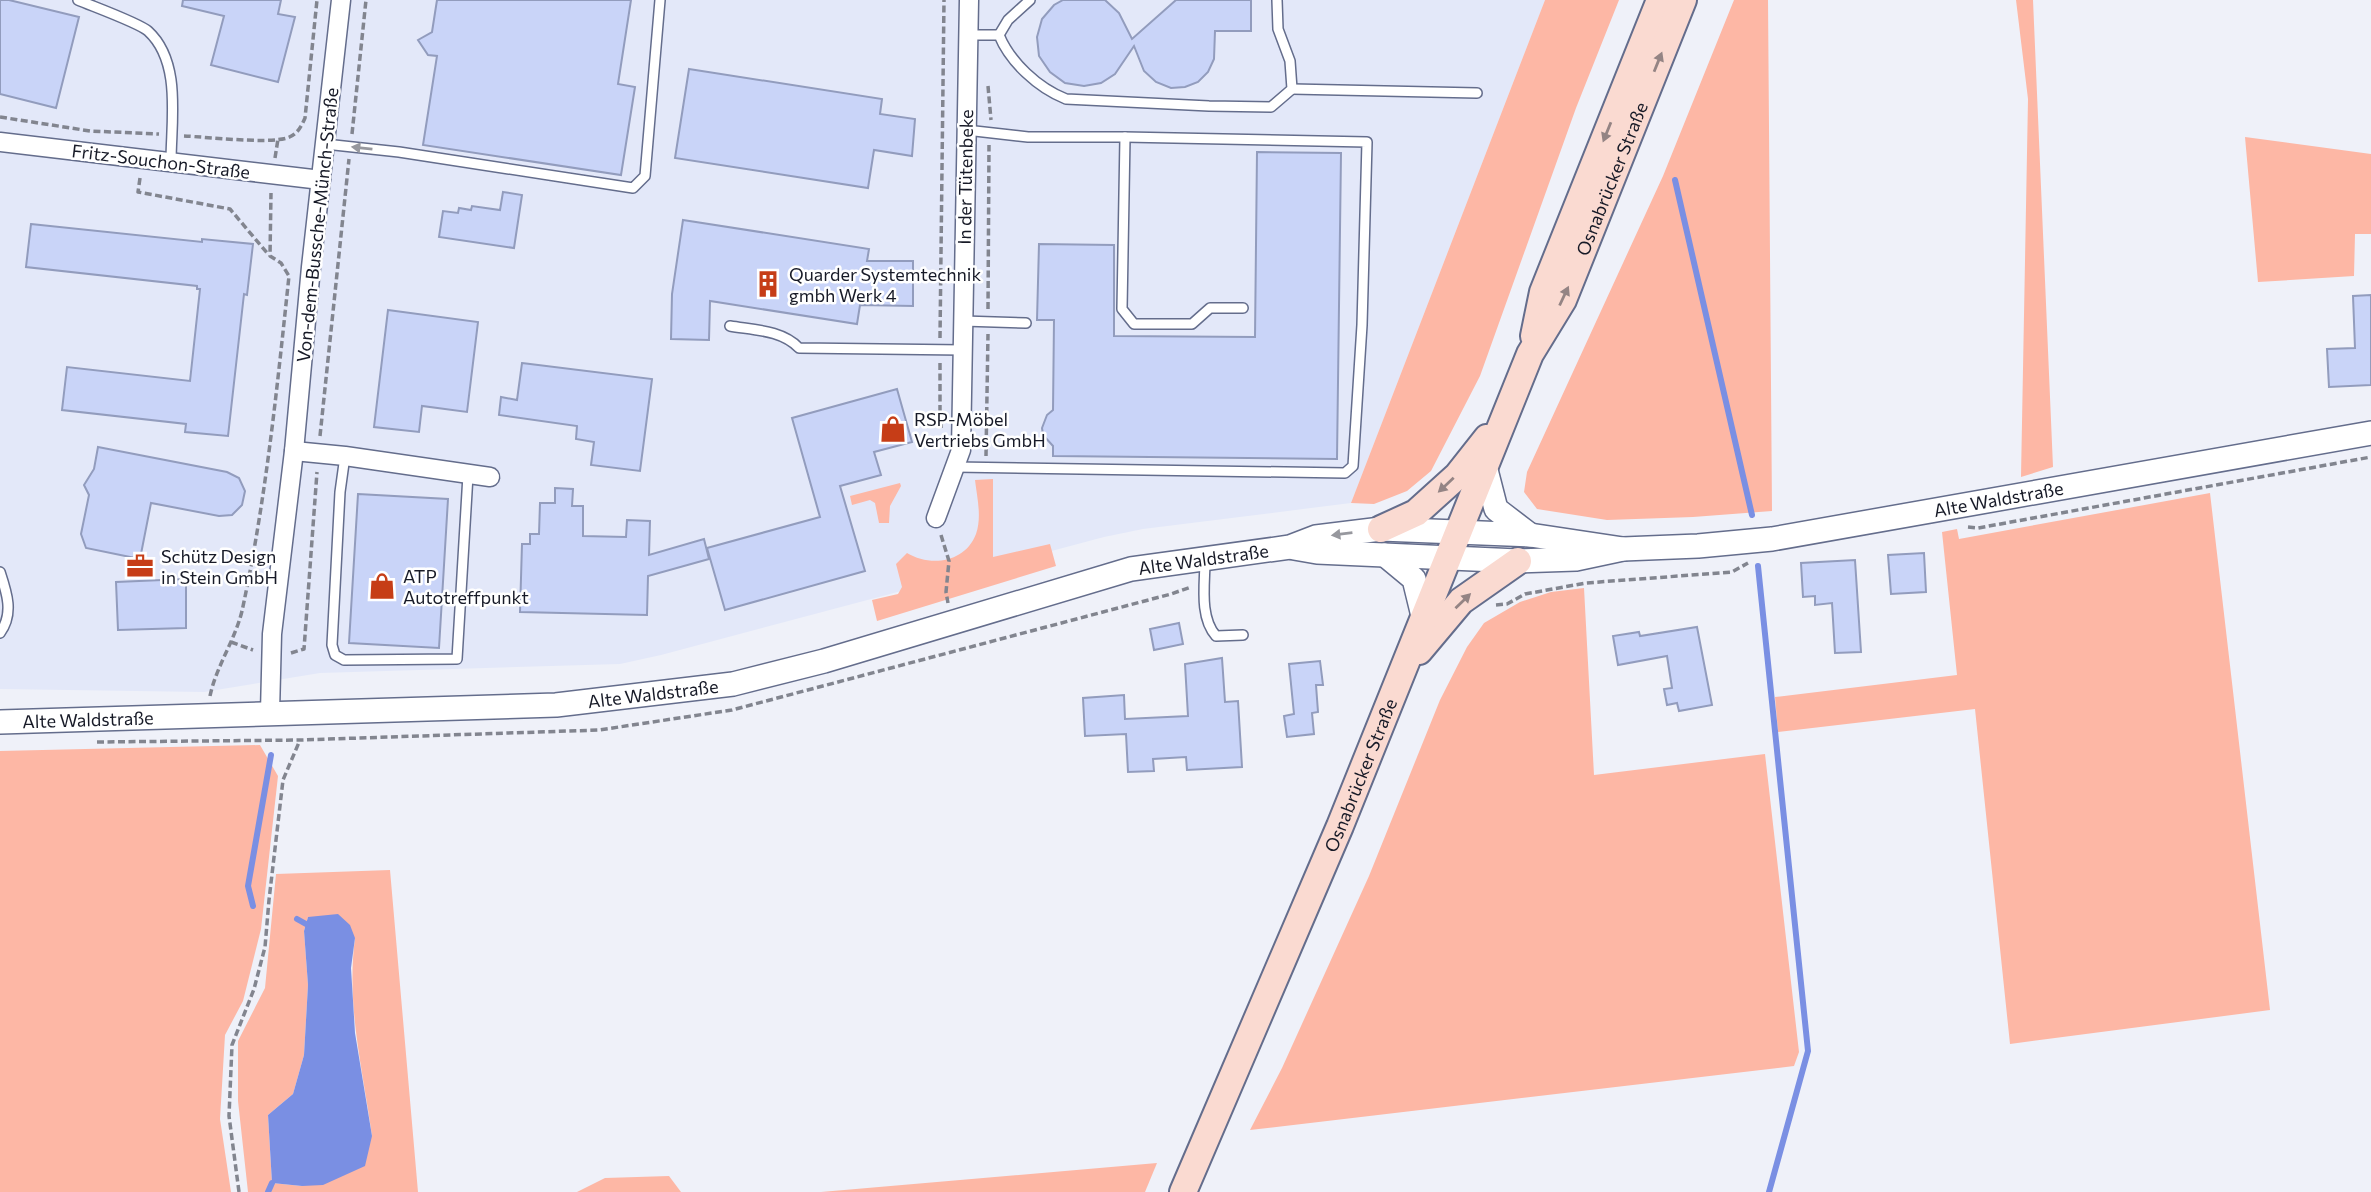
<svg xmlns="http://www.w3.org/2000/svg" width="2371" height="1192" viewBox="0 0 2371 1192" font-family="Commissioner,sans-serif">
	<rect width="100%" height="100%" fill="#eff1f9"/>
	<path fill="#e3e8f9" d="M0,0H1545L1351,503L1143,529L1104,537L661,655L620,664L320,673L204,692L0,689Z"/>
	<g fill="#fdb7a5" fill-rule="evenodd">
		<path d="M1545,0H1619L1576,108L1480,376L1431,471L1407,491L1374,504L1351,503Z"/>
		<path d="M1734,0H1768L1772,511L1693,517L1607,520L1537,509L1524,492L1527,472L1663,176Z"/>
		<path d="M2016,0H2033L2053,467L2021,477L2028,99Z"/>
		<path d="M2245,137L2371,154V234H2355L2354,276L2258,282Z"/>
		<path d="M993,479V557L1050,544L1056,566L877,621L872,600L898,594L902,587L896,564L907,553C930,567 965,563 976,534C982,517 977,497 975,480Z"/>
		<path d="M900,483L901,486L890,506L889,523H879L875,503L870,500L852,505L850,496Z"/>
		<path d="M2210,493L2270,1010L2010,1044L1975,709L1778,732L1775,697L1957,675L1942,532L1957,529L1959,539Z"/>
		<path d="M1584,588L1594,775L1765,754L1799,1052L1794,1066L1250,1130L1282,1068L1369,876L1440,700L1467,647L1484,623L1520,602L1551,592Z"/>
		<path d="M260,745L278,776L261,929L243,1001L225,1035L220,1119L231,1192H0V751Z"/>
		<path d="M390,870L418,1192H248L238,1101V1041L265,988L276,874ZM308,917L355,938C346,1006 363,1070 372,1136L302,1186L272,1183L268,1115L293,1094L304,1055L308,985L304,931Z"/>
		<path d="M1157,1163L1145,1192H821Z"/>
		<path d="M669,1176L681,1192H577L605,1178Z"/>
	</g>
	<path fill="#7a8fe3" d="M338,914L350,925L355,938L351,968L355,1033L372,1136L365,1166L323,1185L302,1186L272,1183L268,1115L293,1094L304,1055L308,985L304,931L308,917Z"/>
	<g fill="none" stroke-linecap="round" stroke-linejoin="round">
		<g stroke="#7a8fe3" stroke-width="6">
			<path d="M1675,180L1752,515"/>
			<path d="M1758,566L1808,1051L1769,1192"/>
			<path d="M253,906L248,886L271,755"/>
			<path d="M297,919L306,924"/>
			<path d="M268,1192L272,1183"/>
		</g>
	</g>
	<g fill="#c9d4f8" stroke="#929cbd" stroke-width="2">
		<path d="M0,0H9L79,17L56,108L0,94Z"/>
		<path d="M183,0H281L278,14L295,17L278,82L211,65L224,16L182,6Z"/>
		<path d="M437,0H631L618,84L635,87L621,175L423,145L437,56L428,55L418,40L432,32Z"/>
		<path d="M1063,0H1105L1119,13L1132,39L1176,0H1251V31H1215L1214,59L1208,72L1198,82L1185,87L1171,88L1156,82L1144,71L1134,46L1115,74L1101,83L1084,86L1065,83L1050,72L1039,56L1037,37L1042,19L1054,5Z"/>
		<path d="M689,69L882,99L880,114L915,119L912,156L874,150L868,188L675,158Z"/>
		<path d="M1257,152L1341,153L1337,459L1053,456V446L1043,435L1042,428L1047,415L1053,410L1054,320H1037L1039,244L1114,245V336L1255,337Z"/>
		<path d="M503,192L522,195L514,248L439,237L443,211L458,213L459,208L471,210L472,206L500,210Z"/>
		<path d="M683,220L869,249L867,261H913V306L860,305L857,324L710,301L709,340L671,339L672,294Z"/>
		<path d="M31,224L202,242V239L253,244L247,295L244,294L228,436L185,432L186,424L62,410L67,367L190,381L200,289H197V286L26,267Z"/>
		<path d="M2371,295V385L2329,387L2327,349L2355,348L2353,296Z"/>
		<path d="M388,310L478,322L467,412L422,406L419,432L374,427Z"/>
		<path d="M522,363L652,379L640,471L591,465L594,442L576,439L577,426L499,415L501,397L517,400Z"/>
		<path d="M897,389L912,442L874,452L881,475L840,486L865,571L725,610L707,548L820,517L792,418Z"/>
		<path d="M98,447L227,472L239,478L245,491L242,505L232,515L219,516L151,503L140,559L86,548L81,534L89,495L84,485L94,469Z"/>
		<path d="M555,488L573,489L572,506H583V536L626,537L627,520L650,521L649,555L704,539L709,559L648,576L647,615L520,612L522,544H530V534H539L540,503H555Z"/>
		<path d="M358,494L448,499L439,648L349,643Z"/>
		<path d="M1924,553L1926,592L1891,594L1888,555Z"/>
		<path d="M1855,560L1861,652L1835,653L1832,603L1815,605V596L1803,597L1801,563Z"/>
		<path d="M186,579V628L118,630L116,582Z"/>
		<path d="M1179,623L1183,644L1154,650L1150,629Z"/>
		<path d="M1697,627L1712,705L1679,711L1677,703L1667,705L1664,689L1672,688L1667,656L1618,665L1613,636L1639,632L1640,636Z"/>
		<path d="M1222,658L1225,702L1238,701L1242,767L1187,770L1186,757L1153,759L1154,771L1128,772L1126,734L1085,736L1083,698L1124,695L1125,719L1188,716L1185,664Z"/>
		<path d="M1320,661L1323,685H1316L1318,712L1312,713L1314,734L1287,737L1284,716L1294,714L1289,664Z"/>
	</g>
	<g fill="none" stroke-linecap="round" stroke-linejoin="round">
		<defs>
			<g id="service">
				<path d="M78,0C92,6 139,23 148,31C182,62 171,121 171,162"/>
				<path d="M968,35H999C1010,62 1038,88 1066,99L1209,106L1271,107L1292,89L1290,61L1278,29L1277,0"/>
				<path d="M999,35L1008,20L1030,0"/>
				<path d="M1292,89L1477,93"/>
				<path d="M966,130L1028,137H1125L1122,309L1134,324H1192L1210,308H1243"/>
				<path d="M325,144L399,152L633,188L645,176L660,0"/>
				<path d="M963,321L1026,323"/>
				<path d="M730,326C754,330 782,330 799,348L963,350"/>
				<path d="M345,456L340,492L332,645L335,655L344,660L457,659L468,475"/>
				<path d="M955,467L1345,473L1353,466L1362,325L1367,142L1125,137"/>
				<path d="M1205,560C1205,583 1199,617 1216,636L1243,635"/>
				<path d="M0,572C7,593 14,614 0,633"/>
			</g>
			<g id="minor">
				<path d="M0,142L321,180"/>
				<path d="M294,451L345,456L490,477"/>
				<path d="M936,518L961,450L969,0"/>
				<path d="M270,712L272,634L294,451L311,267L341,0"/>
			</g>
			<g id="tertiary">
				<path d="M1485,466L1496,509L1530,535"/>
				<path id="s1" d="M1294,548L1317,552L1518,561L1576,559L1623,549L1698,546L1772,539L2371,433"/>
				<path d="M1385,555L1414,579L1424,620"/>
				<path id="s2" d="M0,722L556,705L733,684L824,661L1131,569L1290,547L1316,537L1381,529L1530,535L1623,549"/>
			</g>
			<g id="secondary">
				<path d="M1534,336L1543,292L1660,0"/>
				<path d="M1381,529L1416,513L1457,476L1487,438"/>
				<path d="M1419,651L1461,601L1518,561"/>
				<path id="s3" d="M1183,1192L1340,826L1530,354L1563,300L1683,0"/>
			</g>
		</defs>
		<use href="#service" stroke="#646d8c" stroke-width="12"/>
		<use href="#minor" stroke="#646d8c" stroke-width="21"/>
		<use href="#tertiary" stroke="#646d8c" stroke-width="26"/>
		<use href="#secondary" stroke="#646d8c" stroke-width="30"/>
		<g stroke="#82858f" stroke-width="3.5" stroke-dasharray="7 3.5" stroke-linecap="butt">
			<path d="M988,86L991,120"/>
			<path d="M0,117L90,131L159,134"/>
			<path d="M352,134L366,0"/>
			<path d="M184,136C208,137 266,144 287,138C297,135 301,127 305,118L317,0"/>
			<path d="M275,158L278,139"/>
			<path d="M140,178L138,192L230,209L268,254"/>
			<path d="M988,309L989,145"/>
			<path d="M940,338L944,0"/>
			<path d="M940,363V426H943"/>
			<path d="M320,436L349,159"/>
			<path d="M986,456L988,334"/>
			<path d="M1968,527L1978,528L2371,457"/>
			<path d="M941,535L949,561L946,592L948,603"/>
			<path d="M1496,605L1507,604L1525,594L1586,583L1732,572L1748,563"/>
			<path d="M231,642L253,650"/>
			<path d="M291,653L304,649L317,472"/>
			<path d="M210,696C216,667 235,640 242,611C266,500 277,388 289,276L281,263L270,256L271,193"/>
			<path d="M97,742L300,740L599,730L732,710L1171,594L1191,587"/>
			<path d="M239,1192L229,1116L232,1045L254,989L265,947L269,900L283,780L300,740"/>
		</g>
		<use href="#service" stroke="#fff" stroke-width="9"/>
		<use href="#minor" stroke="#fff" stroke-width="18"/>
		<use href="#tertiary" stroke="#fff" stroke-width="23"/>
		<use href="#secondary" stroke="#fadad1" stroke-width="26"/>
	</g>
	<defs><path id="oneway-solid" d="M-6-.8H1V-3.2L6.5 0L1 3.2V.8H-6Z" transform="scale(1.75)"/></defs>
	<g fill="#948484">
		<use href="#oneway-solid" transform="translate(1658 62) rotate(-68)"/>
		<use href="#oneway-solid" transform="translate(1607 132) rotate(112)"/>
		<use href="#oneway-solid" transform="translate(1564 296) rotate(-65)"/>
		<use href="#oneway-solid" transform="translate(1446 485) rotate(137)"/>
		<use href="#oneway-solid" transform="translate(1463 601) rotate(-44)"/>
	</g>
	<g fill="#97989e">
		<use href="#oneway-solid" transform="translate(362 148) rotate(-174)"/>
		<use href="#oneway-solid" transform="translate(1342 534) rotate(173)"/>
	</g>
	<defs>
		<symbol id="building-bare" viewBox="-9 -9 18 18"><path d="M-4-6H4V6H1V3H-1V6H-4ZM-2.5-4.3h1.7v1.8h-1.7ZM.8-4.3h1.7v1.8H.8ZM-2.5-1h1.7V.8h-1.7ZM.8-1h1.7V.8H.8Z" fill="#c63d17" stroke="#fff" stroke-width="2.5" paint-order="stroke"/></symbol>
		<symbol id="shop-bare" viewBox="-9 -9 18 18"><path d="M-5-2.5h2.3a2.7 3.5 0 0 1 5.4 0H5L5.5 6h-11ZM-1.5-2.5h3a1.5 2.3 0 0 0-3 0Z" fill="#c63d17" stroke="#fff" stroke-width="2.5" paint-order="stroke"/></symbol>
		<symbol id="office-bare" viewBox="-9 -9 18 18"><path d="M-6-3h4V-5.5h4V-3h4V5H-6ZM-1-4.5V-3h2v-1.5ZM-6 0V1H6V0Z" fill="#c63d17" stroke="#fff" stroke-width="2.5" paint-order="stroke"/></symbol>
	</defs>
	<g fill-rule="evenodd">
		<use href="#building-bare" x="749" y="265" width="38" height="38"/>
		<use href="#shop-bare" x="874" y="410" width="38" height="38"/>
		<use href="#office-bare" x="121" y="547" width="38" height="38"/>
		<use href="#shop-bare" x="363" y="567" width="38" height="38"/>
	</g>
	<g text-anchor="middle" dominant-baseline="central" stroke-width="5" stroke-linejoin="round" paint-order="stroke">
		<g font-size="18" fill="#171a27" stroke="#fff">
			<text transform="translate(161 161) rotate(7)">Fritz-Souchon-Straße</text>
			<text transform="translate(965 177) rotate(-89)">In der Tütenbeke</text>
			<text stroke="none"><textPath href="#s3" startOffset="1101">Osnabrücker Straße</textPath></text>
			<text transform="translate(317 225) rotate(-84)">Von-dem-Bussche-Münch-Straße</text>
			<text stroke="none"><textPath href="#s1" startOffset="710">Alte Waldstraße</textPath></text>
			<text stroke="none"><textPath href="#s2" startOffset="1222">Alte Waldstraße</textPath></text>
			<text stroke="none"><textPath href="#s2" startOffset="654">Alte Waldstraße</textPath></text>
			<text stroke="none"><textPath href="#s2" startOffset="88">Alte Waldstraße</textPath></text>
			<text stroke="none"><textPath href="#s3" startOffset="453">Osnabrücker Straße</textPath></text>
		</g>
		<g font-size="18" fill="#171a27" stroke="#fff" text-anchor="start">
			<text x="789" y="274">Quarder Systemtechnik<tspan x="789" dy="21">gmbh Werk 4</tspan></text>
			<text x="914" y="419">RSP-Möbel<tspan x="914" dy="21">Vertriebs GmbH</tspan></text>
			<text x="161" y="556">Schütz Design<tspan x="161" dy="21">in Stein GmbH</tspan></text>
			<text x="403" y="576">ATP<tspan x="403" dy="21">Autotreffpunkt</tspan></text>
		</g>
	</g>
</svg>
